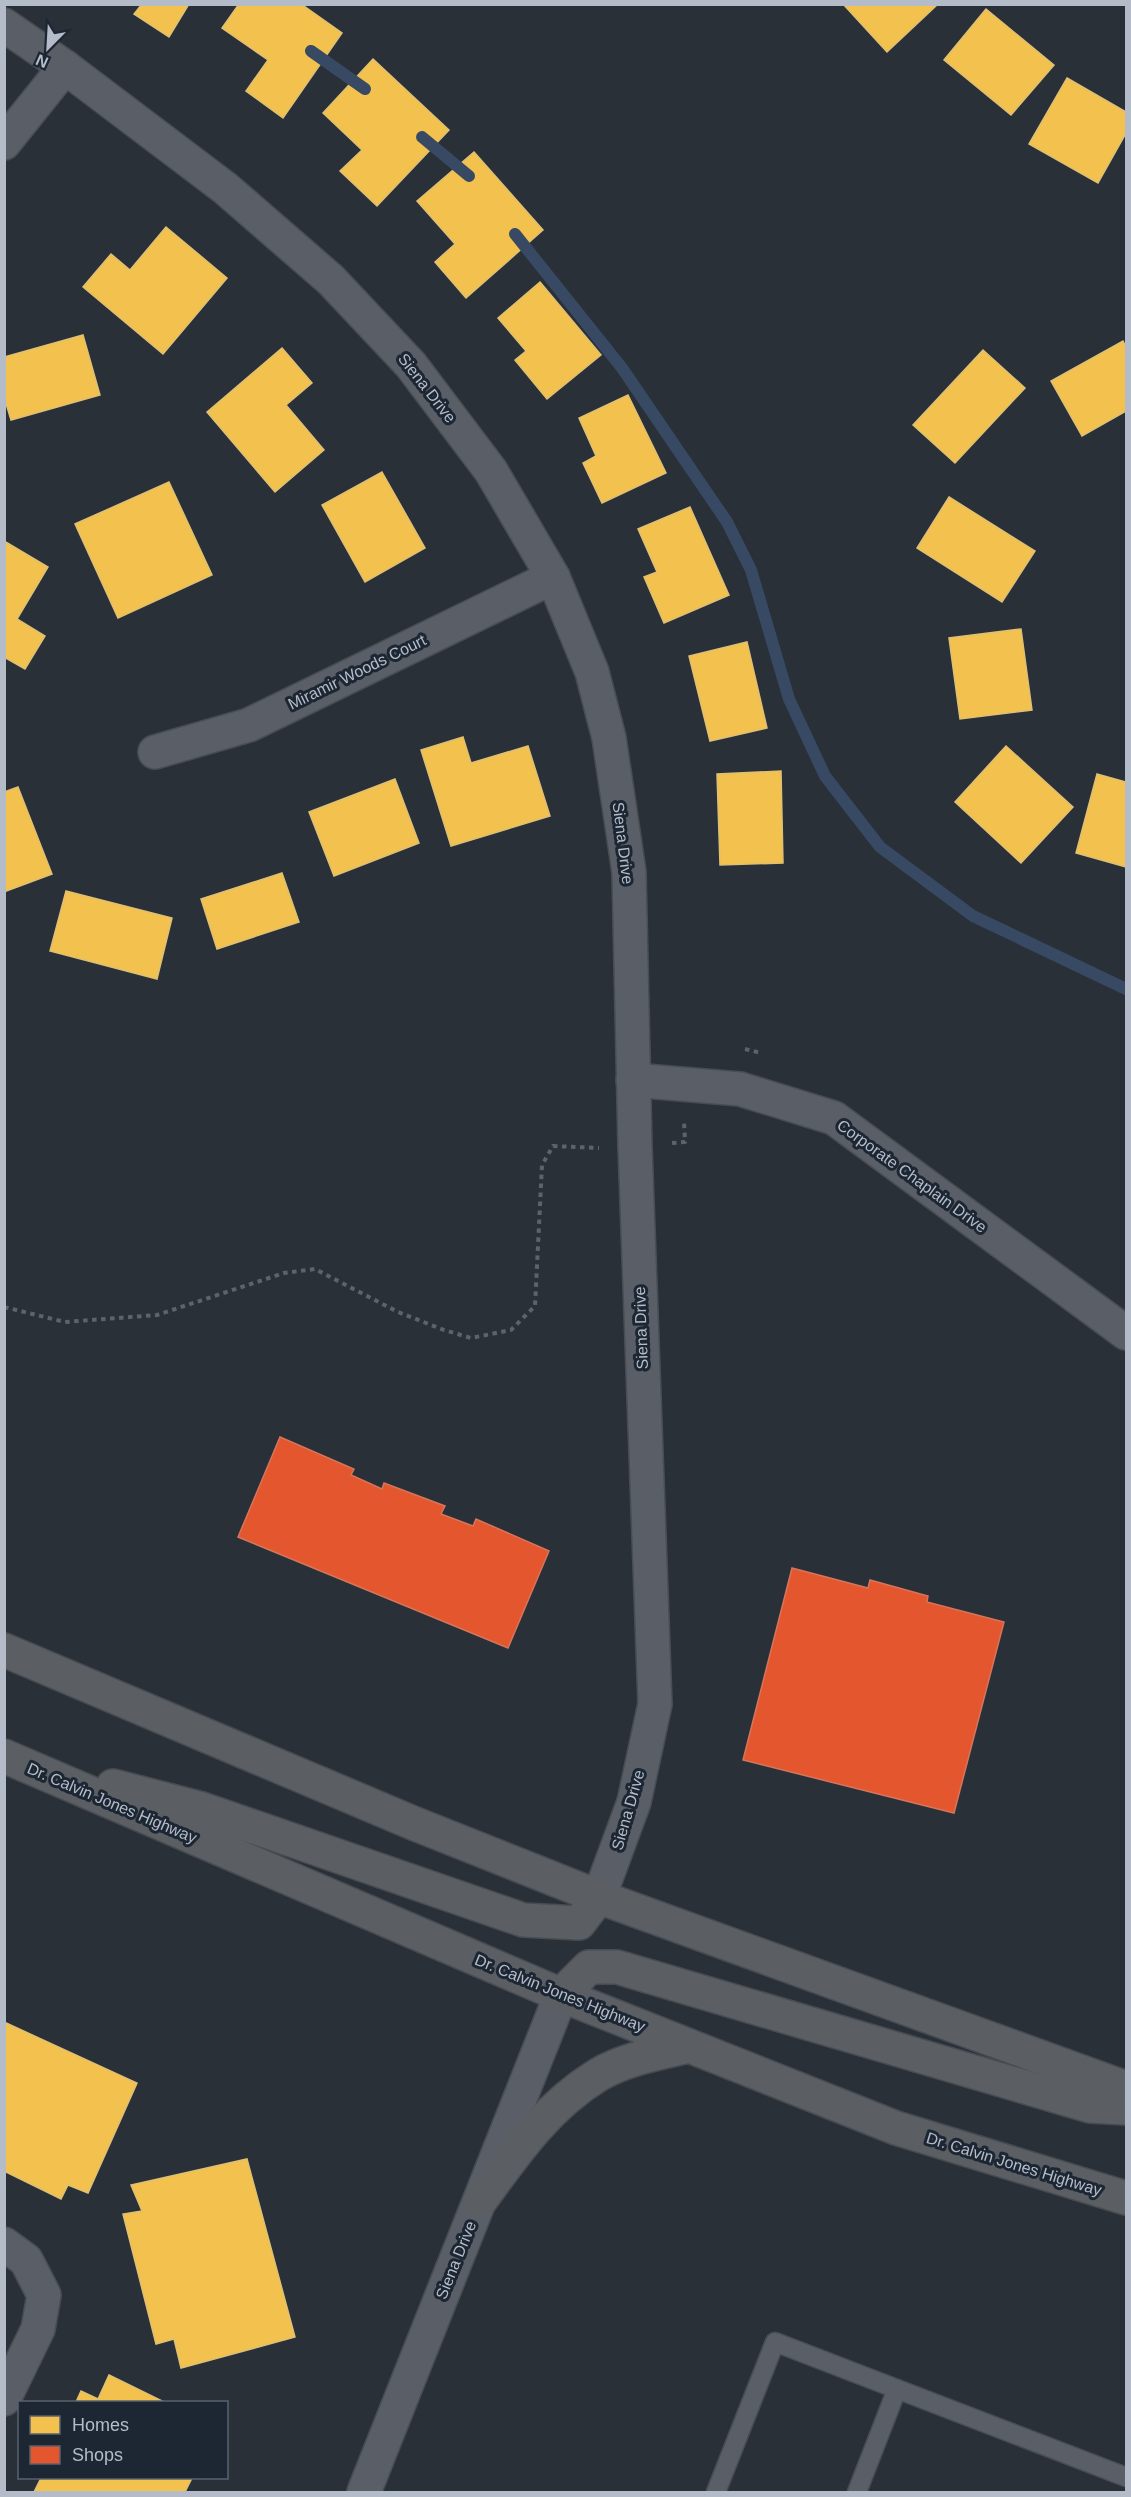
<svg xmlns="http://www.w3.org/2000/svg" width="1131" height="2497" viewBox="0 0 1131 2497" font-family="Helvetica,sans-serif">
	<rect width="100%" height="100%" fill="#2a3038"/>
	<g fill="#f2c14e" stroke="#dfc073" stroke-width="1.5">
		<path d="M142,4H189L169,37L134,14Z"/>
		<path d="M239,4H301L342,33L283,118L246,91L268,60L222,28Z"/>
		<path d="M843,4H938L887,52Z"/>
		<path d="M986,9L1054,65L1011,115L944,60Z"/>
		<path d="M373,59L449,130L377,206L340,171L362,150L323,113Z"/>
		<path d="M1067,78L1126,112V133L1098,183L1029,144Z"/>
		<path d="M474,152L543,230L466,298L435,262L455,244L417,201Z"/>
		<path d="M166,227L227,278L163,354L83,287L111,254L130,270Z"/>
		<path d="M540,282L601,355L547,399L515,360L526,351L498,318Z"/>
		<path d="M83,335L100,395L11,420L4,397V357Z"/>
		<path d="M1123,341L1126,347V411L1082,436L1051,381Z"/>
		<path d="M282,348L312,383L286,405L324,450L275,492L207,412Z"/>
		<path d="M983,350L1025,388L955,463L913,425Z"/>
		<path d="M628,395L666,473L602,503L583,463L596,456L579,418Z"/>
		<path d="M382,472L425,548L365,582L322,505Z"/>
		<path d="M169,482L212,575L118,618L75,524Z"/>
		<path d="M949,497L1035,551L1002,602L917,548Z"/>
		<path d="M690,507L729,595L664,623L644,577L657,572L638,529Z"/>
		<path d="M4,541L48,567L17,619L45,636L25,669L4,657Z"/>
		<path d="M1021,629L1032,710L960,719L949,638Z"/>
		<path d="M747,642L767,728L710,741L689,656Z"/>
		<path d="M463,737L471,763L528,746L550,816L451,846L421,750Z"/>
		<path d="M1006,746L1073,807L1021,863L955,802Z"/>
		<path d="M781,771L783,863L720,865L717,774Z"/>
		<path d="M1097,774L1126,782V867L1076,853Z"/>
		<path d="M395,779L419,843L334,876L309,812Z"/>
		<path d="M18,787L52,874L4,892V792Z"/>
		<path d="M282,873L299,922L217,949L201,899Z"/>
		<path d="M66,891L172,918L157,979L50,951Z"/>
		<path d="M4,2022L137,2083L88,2193L68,2185L61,2199L4,2171Z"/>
		<path d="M247,2159L295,2337L181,2368L174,2339L156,2344L123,2214L142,2211L131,2185Z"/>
		<path d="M109,2375L164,2402H76L81,2391L98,2399Z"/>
		<path d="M41,2478H192L185,2492H34Z"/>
	</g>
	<g fill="#e4572e" stroke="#d6755c" stroke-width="1.5">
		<path d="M280,1437L354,1469L351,1475L382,1489L384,1483L445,1506L441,1514L473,1526L476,1519L549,1551L508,1648L238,1537Z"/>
		<path d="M792,1568L868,1588L870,1580L928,1596L927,1602L1004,1622L954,1813L743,1760Z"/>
	</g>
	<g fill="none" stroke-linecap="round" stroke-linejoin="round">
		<g stroke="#384963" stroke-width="12">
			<path d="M311,51L365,89"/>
			<path d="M422,137L469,176"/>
			<path d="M515,234L622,368L727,522L751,570L789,699L825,776L880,847L973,916L1126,989"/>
		</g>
		<defs>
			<g id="service">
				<path d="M716,2492L775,2342L897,2389"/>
				<path d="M857,2492L897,2389L1126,2477"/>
			</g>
			<g id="minor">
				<path d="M4,25L65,67L225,188L331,280L411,365L491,471L553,577L592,672L609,738L629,872L635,1146L655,1704L634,1802L599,1897"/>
				<path d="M4,143L65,67"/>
				<path d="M155,752L249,725L553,577"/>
				<path d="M633,1080L740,1089L834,1118L1126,1333"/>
				<path d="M4,2244L26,2260L44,2295L38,2329L4,2399"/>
				<path d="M364,2492L561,1995"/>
			</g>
			<g id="trunk">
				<path d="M4,1650L413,1823L599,1897L1126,2088"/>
				<path d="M4,1756L561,1995L896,2128L1126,2198"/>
				<path d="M113,1786L202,1809L523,1920L579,1923L599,1897"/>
				<path d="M561,1995L589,1967H617L1090,2106L1126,2108"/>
				<path d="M480,2201C515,2153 546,2107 598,2075C625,2059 659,2053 689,2046"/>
			</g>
		</defs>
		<use href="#service" stroke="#484c53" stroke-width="21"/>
		<use href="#minor" stroke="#484c53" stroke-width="36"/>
		<use href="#trunk" stroke="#474c53" stroke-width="36"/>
		<g stroke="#5d636a" stroke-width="4" stroke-dasharray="4.5 4.5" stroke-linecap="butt">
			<path d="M745,1049L761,1053"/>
			<path d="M672,1143L685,1142L684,1121"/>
			<path d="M4,1307L65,1322L157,1315L284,1273L315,1269L398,1312L444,1330L471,1338L511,1330L535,1306L542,1165L553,1146L599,1148"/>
		</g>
		<use href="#service" stroke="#5a5e66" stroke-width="18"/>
		<use href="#minor" stroke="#5a5e66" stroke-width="33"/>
		<use href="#trunk" stroke="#5b5f64" stroke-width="33"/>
	</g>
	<g text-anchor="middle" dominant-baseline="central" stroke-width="6" stroke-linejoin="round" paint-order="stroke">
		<g font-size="16" fill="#b4bcc9" stroke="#1d2633">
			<text transform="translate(427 388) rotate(52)">Siena Drive</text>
			<text transform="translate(357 672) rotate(-26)">Miramir Woods Court</text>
			<text transform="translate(623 843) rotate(83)">Siena Drive</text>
			<text transform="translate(912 1176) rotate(36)">Corporate Chaplain Drive</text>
			<text transform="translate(641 1328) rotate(-92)">Siena Drive</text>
			<text transform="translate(112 1803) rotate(23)">Dr. Calvin Jones Highway</text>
			<text transform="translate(628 1810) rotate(-74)">Siena Drive</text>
			<text transform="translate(560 1993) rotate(22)">Dr. Calvin Jones Highway</text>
			<text transform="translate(1014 2164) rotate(17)">Dr. Calvin Jones Highway</text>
			<text transform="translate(456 2260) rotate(-68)">Siena Drive</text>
		</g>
	</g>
	<rect width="1131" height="2497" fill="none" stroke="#b4bcc9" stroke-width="12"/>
	<rect x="18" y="2401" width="210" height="78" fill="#1d2633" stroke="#59626f" stroke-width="1.5"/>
	<rect x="30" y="2416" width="30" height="18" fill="#f2c14e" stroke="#59626f" stroke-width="1.5"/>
	<text x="72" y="2431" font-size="18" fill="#b4bcc9">Homes</text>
	<rect x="30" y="2446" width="30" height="18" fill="#e4572e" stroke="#59626f" stroke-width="1.5"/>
	<text x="72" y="2461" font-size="18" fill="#b4bcc9">Shops</text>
	<g transform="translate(48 48) rotate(204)" stroke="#1d2633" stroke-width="4.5" paint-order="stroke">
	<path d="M0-4.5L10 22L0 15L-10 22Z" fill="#b4bcc9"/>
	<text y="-9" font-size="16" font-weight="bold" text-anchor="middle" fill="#b4bcc9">N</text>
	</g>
</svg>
